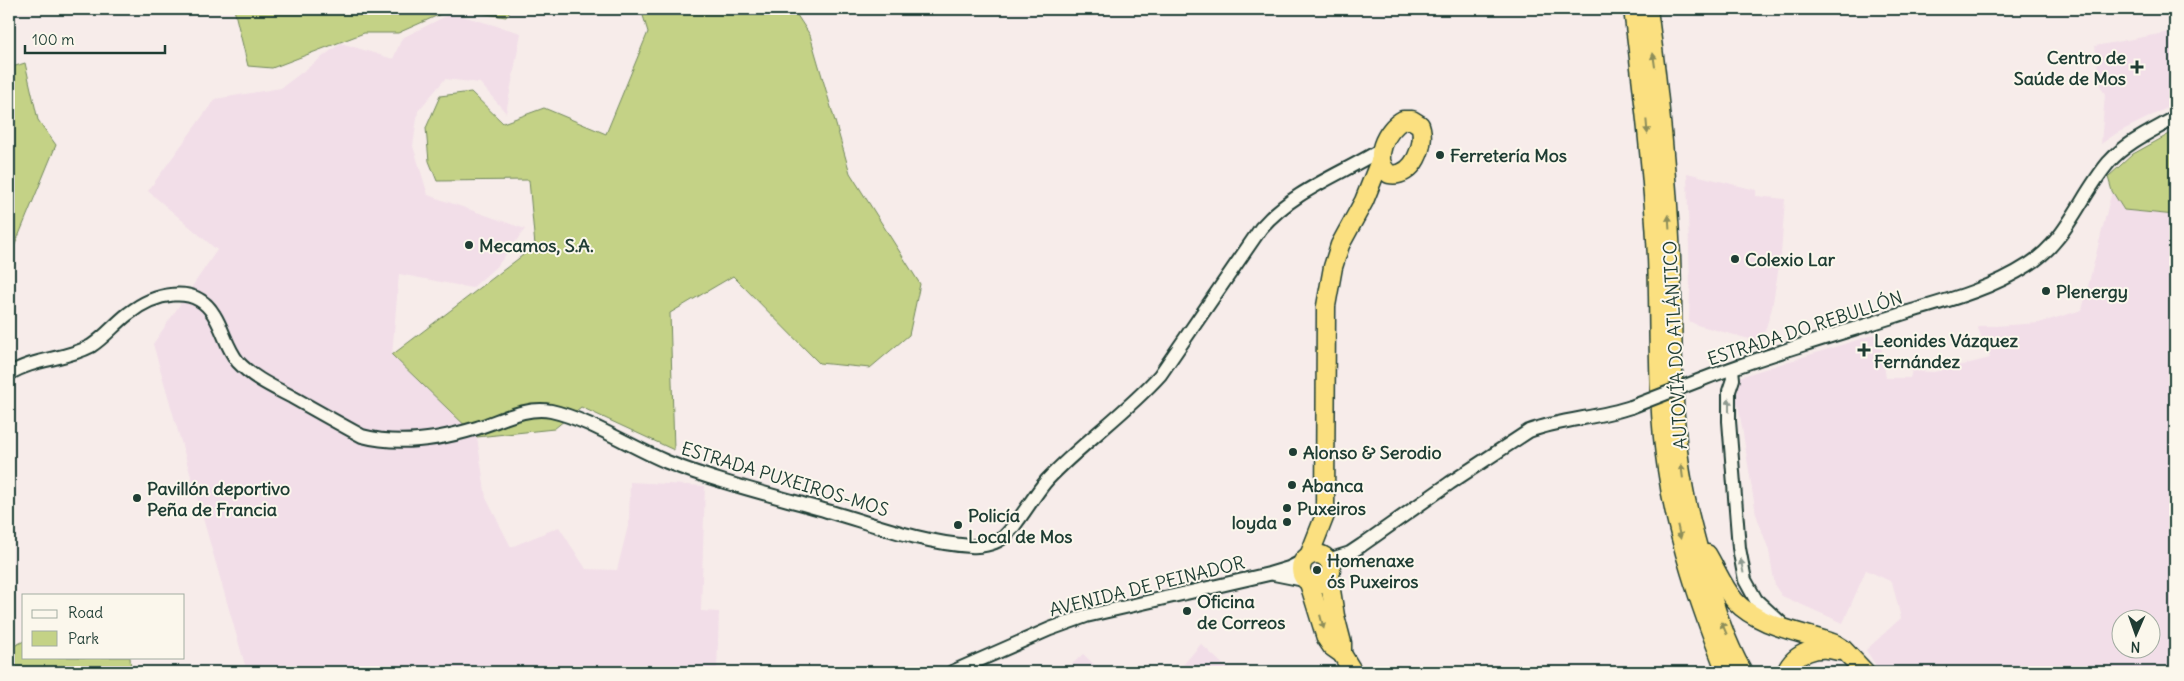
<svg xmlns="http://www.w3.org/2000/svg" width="2184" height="681" viewBox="0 0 2184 681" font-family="Delius,sans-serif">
	<rect width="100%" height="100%" fill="#f7ecea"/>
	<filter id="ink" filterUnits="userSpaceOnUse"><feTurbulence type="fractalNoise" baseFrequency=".02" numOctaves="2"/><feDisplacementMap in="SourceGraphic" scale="10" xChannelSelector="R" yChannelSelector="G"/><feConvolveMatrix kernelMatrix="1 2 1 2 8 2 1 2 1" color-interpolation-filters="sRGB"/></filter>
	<g filter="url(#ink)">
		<g fill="#f2dee8" fill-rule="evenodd">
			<path d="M452,13L521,33L506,113L480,83L445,79L418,111L413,146L428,195L525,229L498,265L472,288L399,274L392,355L477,437L486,498L511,547L559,527L586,569L617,570L629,522L630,482L705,486L701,611L719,612L717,672H640L632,670L630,672H247L153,344L217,250L148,191L215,99L281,88L341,43L393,59L402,38Z"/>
			<path d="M2175,31V104L2117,133L2101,144L2105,94L2101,88L2095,46Z"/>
			<path d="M1687,173L1756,190V196L1785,199L1781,254L1772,308L1765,331L1757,341L1697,325L1689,321L1690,288Z"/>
			<path d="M2112,191L2124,210L2175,215V672H1880L1866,650L1901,618L1892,582L1866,570L1843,623L1782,596L1775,586L1769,551L1756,514L1739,409L1730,380L1879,333L1886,378H1910L1912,371L1934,372L1990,358L1977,326H1995L2039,323L2082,310ZM2122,618H2152V648H2122Z"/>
			<path d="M1201,644L1231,672H1177Z"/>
			<path d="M1083,654L1102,672H1064Z"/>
		</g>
		<g fill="#c4d286" stroke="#72885d">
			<path d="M234,9H452L398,33H364L272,68L248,66Z"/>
			<path d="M453,9H511L506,17Z"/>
			<path d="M641,9H793L810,35L850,173L920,284L909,335L870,368L819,363L733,276L670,313L674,450L581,407L554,429L477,437L392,355L535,246L529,180L437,181L429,161L426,128L440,96L471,92L503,123L544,108L606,134L648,32Z"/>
			<path d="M25,63L38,120L56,145L9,259V68Z"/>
			<path d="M2175,131V215L2124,210L2112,191L2108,177L2133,154Z"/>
			<path d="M24,641V657H130L131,672H9V646L10,648Z"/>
		</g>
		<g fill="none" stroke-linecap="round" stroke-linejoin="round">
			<defs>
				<g id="minor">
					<path d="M1732,369L1733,379L1729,391V421L1739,548L1745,580L1756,600L1781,623"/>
					<path d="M9,374C34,358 65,360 91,346C105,337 116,323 128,314C153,294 195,282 214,315C224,331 226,347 238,362C253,378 273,387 292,397C315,410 338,423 362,436C399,446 441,439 477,428C500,421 526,406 551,411C588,419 631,447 667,462C720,483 776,496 831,512C876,525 923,543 971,546C980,547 993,544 1001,539C1015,530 1034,494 1048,479C1083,442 1126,413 1160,375L1261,228C1294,190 1340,175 1382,149"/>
					<path d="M1703,379C1770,353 1840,334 1908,312C1949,300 1991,289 2028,265C2067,241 2080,196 2109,162C2127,142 2152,131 2175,118"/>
					<path d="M1328,560L1350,553L1362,545L1450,483L1529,431C1562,419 1598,418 1631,407"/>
					<path d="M1274,574L1304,580"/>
					<path d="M952,672L1050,629L1086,616L1269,574L1289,568L1303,561"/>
				</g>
				<g id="highway">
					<path d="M1633,9C1643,91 1653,174 1657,257C1660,328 1656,399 1667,469C1677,540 1700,605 1726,672"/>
					<path d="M1648,9C1659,91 1667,173 1671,257C1674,334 1669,413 1684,490C1689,517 1697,544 1704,570C1714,605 1725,641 1743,672"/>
					<path d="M1403,120H1412L1420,125C1427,144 1413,179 1389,174C1371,160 1386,129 1403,120Z"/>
					<circle cx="1316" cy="569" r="15"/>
					<path d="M1707,554C1716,569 1723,587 1735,601C1759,627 1803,632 1835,644L1843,649L1865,672"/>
					<path d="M1309,556L1325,515L1326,306L1333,267L1340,245L1364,201L1380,161"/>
					<path d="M1329,577L1335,616L1342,643V654"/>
					<path d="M1309,583L1326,638L1332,647L1342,654L1353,672"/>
					<path d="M1786,672C1795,652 1818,645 1838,651"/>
				</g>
			</defs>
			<use href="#minor" stroke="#1f3d34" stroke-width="16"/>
			<use href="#highway" stroke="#1f3d34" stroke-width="21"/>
			<use href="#minor" stroke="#fbf7ec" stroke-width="12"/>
			<use href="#highway" stroke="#fbe080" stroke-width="18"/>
			<defs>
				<path id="minor-bridge" d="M1631,407L1703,379"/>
			</defs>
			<use href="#minor-bridge" stroke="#1f3d34" stroke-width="16" stroke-linecap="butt"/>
			<use href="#minor-bridge" stroke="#fbf7ec" stroke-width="12"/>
		</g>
		<defs><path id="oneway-solid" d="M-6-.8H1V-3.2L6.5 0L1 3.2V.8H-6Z" transform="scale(1.25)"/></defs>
		<g fill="#8d8e5a">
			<use href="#oneway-solid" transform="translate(1654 60) rotate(-98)"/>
			<use href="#oneway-solid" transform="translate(1647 127) rotate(85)"/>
			<use href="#oneway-solid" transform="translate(1669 222) rotate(-93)"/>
			<use href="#oneway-solid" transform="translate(1682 471) rotate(-97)"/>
			<use href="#oneway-solid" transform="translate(1679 532) rotate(77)"/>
			<use href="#oneway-solid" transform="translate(1322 622) rotate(75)"/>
			<use href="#oneway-solid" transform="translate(1724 628) rotate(-113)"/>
		</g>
		<g fill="#8d9a90">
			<use href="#oneway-solid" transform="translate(1729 405) rotate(-90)"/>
			<use href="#oneway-solid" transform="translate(1742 566) rotate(-102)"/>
		</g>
	</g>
	<g fill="#1f3d34" stroke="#fbf7ec" stroke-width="2">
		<path d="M2134.5 59.5h5v5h5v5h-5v5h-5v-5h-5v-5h5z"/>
		<circle cx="1440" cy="155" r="5"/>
		<circle cx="469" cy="245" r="5"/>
		<circle cx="1735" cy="259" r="5"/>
		<circle cx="2046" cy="291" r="5"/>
		<path d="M1861.5 342.5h5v5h5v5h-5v5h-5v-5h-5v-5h5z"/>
		<circle cx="1293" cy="452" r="5"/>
		<circle cx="1292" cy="485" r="5"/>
		<circle cx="137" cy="498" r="5"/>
		<circle cx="1287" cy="508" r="5"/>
		<circle cx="1287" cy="522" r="5"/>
		<circle cx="958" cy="525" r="5"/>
		<circle cx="1317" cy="570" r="5"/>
		<circle cx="1187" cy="611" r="5"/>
	</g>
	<g text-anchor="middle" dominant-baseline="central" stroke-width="4" stroke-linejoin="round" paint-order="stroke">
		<g font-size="18" font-weight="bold" fill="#1f3d34" stroke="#fbf7ec" text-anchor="start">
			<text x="2126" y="57" text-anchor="end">Centro de<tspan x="2126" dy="21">Saúde de Mos</tspan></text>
			<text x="1450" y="155">Ferretería Mos</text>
			<text x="479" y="245">Mecamos, S.A.</text>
			<text x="1745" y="259">Colexio Lar</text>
			<text x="2056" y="291">Plenergy</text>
			<text x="1874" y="340">Leonides Vázquez<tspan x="1874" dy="21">Fernández</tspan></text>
			<text x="1303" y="452">Alonso &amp; Serodio</text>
			<text x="1302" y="485">Abanca</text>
			<text x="147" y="488">Pavillón deportivo<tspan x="147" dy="21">Peña de Francia</tspan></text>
			<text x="1297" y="508">Puxeiros</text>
			<text x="968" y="515">Policía<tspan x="968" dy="21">Local de Mos</tspan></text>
			<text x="1277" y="522" text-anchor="end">loyda</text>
			<text x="1327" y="560">Homenaxe<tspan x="1327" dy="21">ós Puxeiros</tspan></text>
			<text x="1197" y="601">Oficina<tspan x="1197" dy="21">de Correos</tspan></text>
		</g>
		<g font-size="18" fill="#1f3d34" stroke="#fbf7ec">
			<text transform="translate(1805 328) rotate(-18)">ESTRADA DO REBULLÓN</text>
			<text transform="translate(1675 345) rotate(-93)">AUTOVÍA DO ATLÁNTICO</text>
			<text transform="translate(785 479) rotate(17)">ESTRADA PUXEIROS-MOS</text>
			<text transform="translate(1147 586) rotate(-14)">AVENIDA DE PEINADOR</text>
		</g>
	</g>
	<rect width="2184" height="681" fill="none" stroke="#fbf7ec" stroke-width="30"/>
	<rect x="15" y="15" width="2154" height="651" fill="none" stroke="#1f3d34" stroke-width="2" filter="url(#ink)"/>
	<rect x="22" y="594" width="162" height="65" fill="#fbf7ec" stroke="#a3ada2"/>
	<rect x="32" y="610" width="25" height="8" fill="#fbf7ec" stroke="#a3ada2"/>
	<text x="68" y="618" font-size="15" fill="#1f3d34">Road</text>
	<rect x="32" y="631" width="25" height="15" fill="#c4d286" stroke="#a3ada2"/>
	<text x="68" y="644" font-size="15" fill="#1f3d34">Park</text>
	<g transform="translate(2136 634) rotate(182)"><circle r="24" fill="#fbf7ec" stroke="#a3ada2"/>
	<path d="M0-4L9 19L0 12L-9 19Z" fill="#1f3d34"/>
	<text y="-8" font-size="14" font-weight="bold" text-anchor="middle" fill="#1f3d34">N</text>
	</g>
	<path d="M25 45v8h140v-8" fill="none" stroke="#1f3d34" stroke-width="2.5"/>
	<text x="32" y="45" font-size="15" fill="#1f3d34" stroke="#fbf7ec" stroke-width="4" paint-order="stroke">100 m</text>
</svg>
